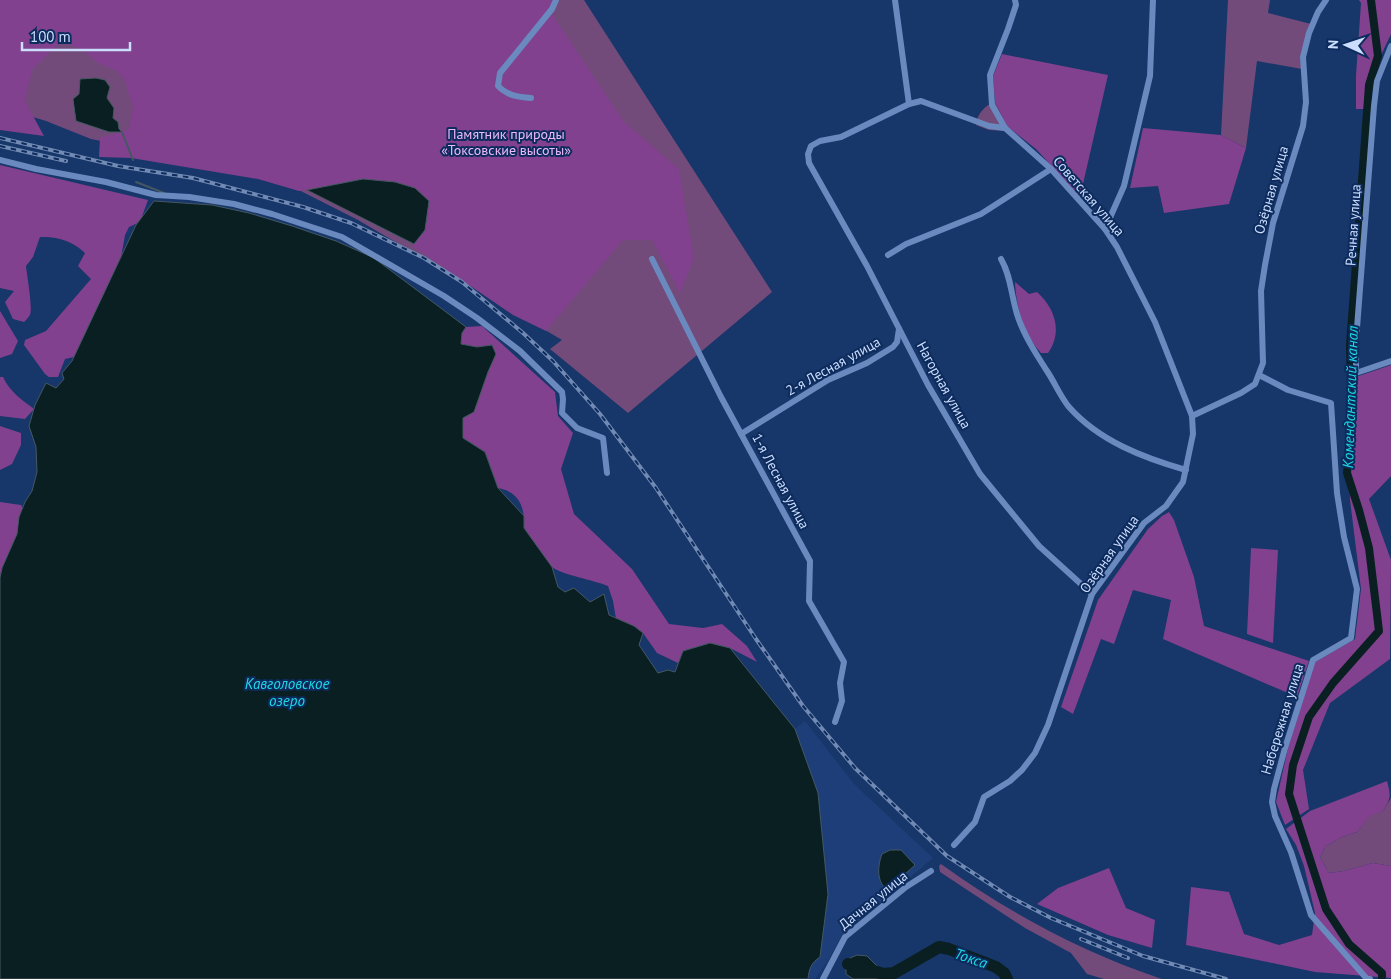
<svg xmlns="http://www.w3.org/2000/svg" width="1391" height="979" viewBox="0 0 1391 979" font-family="'PT Sans',sans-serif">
	<rect width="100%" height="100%" fill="#173669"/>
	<path fill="#1d3e78" d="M805,721L854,784L933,858L842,935L829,959L815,979H808L809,969L814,961L818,793L795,729Z"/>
	<g fill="#724b7a">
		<path d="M0,0H584L772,292L628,413L550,349L562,340L358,220L283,182L225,166L91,139L46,121L0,107Z"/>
		<path d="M1228,0H1270L1268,13L1311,24L1302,69L1257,61L1246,148L1221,135Z"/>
		<path d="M995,102L1007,126L1005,131L989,130L976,125C977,115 984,105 995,102Z"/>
		<path d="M1391,798V866L1373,863L1344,871L1329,873L1320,857L1326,846L1342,837L1357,832L1370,815L1383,811Z"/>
		<path d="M941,864C1009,913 1082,952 1162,979H1104L1087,974L1071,953L1025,928L940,872L939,866Z"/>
	</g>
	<g fill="#81418e">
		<path d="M0,0H554L552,14L624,122L679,169L694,258L680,293L652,240H623L546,331L513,315L412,246L425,230L428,199L397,182L363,180L299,191L258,179L131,158L99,157L100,138L129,129L133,108L125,80L117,71L98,63L84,51L61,41L32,70L25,101L44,136L0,130Z"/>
		<path d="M1359,0H1391V34L1367,85L1366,109H1356V76L1361,3Z"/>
		<path d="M1002,54L1108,75L1080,197L1036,149L1007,126L995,102L993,76Z"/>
		<path d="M1143,128L1221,135L1246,148L1229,204L1164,213L1158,186L1130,188Z"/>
		<path d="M0,165L148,200L140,222L129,227L125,235L121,258L87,354L65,359L58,377H49L45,374L24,345L25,340L46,331L91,279L78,266L85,253C73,241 57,236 40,237L33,257L26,266C27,276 33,308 30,315C28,318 26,320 24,322L13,319L5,302L14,291L0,288Z"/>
		<path d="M1015,282L1029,294L1037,292C1055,308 1063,332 1048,353H1041C1024,335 1016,307 1015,282Z"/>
		<path d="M0,311L18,341L12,354L0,358Z"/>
		<path d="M482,326L555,392L558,416L573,433L561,469L574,514L632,569L669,624L703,628L722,624L747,646L757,662L730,648L710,643L683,651L678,663L657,653L643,633L634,626L616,619L613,601L608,586C594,580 562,575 552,567C545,561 530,536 524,528C525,508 520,492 498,488L485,452L463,438V417L496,354L492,345L477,347L461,344L462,333L466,327Z"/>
		<path d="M1391,365V476L1369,499L1391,560L1390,659L1330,703L1303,770L1309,809L1285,825L1276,802L1288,748L1315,662L1355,639L1361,589L1350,500L1347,380Z"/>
		<path d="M0,377H3C10,392 21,399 34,409L25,419L0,416Z"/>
		<path d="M0,426L21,433V445L12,464L0,470Z"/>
		<path d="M0,502L21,505L25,512L18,534L2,568L0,577Z"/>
		<path d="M1169,512L1174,520L1194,577L1204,626L1309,661L1297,697L1163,639L1171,600L1133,590L1114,644L1101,639L1073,714L1061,707L1098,600L1148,529L1162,516Z"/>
		<path d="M1251,548L1278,550L1273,643L1247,634Z"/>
		<path d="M1387,781C1391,796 1391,798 1383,811L1370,816L1357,832L1342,837L1326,846L1320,857L1329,873L1344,871L1373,863L1391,866V978L1315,972L1186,945L1191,887L1229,892L1244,934L1279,945L1312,935L1315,913L1304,866L1296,845L1286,829L1310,811Z"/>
		<path d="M1109,868L1126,908L1155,920L1152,948L1108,935L1037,904L1058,888Z"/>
	</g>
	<g fill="#0a1f21" stroke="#445863">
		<path d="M96,78L105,80L110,87L107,98L114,108L113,118L118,122L119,129L122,132H109L76,121L73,99L79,94L80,79Z"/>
		<path d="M363,179L395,182L415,188L429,201L425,230L414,244L307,190Z"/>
		<path d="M154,201L212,205L249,213L292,226L336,241L374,258L466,327L462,333L461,344L477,347L492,345L496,354L488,372L474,412L463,418V438L485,452L498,488L524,516V528L552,567L558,587L565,592L574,588L590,602L604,594L609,615L634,626L643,633L639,645L658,673L668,670L675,672L683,651L710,643L730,648L795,729L818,793L828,894L820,957C811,963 809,969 808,979H0V578L2,568L17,534L19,517L25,502L32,491L37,472L36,447L29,426L35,405L46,383L56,388L64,379L62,373L72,361L136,225Z"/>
		<path d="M890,850H901L915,865L894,884L886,889C876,880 878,865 882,854Z"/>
		<path d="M857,955L867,956L878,967L894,973L884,974L881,979H853L846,974V968L850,958Z"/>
	</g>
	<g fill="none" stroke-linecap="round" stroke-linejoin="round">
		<g stroke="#445863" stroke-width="2">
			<path d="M122,132L133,160"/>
			<path d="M136,182L164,193"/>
		</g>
		<path stroke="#0a1f21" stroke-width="8" d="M1371,0L1378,56L1369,85L1350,346L1352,413L1347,473L1359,510L1369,548L1379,631L1333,683L1309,717L1293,765L1289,794L1326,909L1349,944L1382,973V977"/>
		<path stroke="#0a1f21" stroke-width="12" d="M848,964L884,974L894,973L939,947L949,949L996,967L1004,973L1007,979"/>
		<g stroke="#6a8abf" stroke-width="6">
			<path d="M895,0L909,104L841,137L820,141L811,146L808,154L809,163L867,266L928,385L980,474L1039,546L1092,594"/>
			<path d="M1015,0L1016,5L1008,29L990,75L992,105L1005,128L1051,169L1105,229L1117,247L1155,322L1192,416"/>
			<path d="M1391,46L1377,81L1374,106L1356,341V373L1391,361"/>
			<path d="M531,98C518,97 508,96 498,86L500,73L552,9L556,0"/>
			<path d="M909,104L921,101L989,126L1005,128"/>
			<path d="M0,160L36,169L106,182L156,195L189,197L234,204L272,214L342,237L444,296L477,318L520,351L562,392L563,399L562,413L577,428L603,438L607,473"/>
			<path d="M1105,229L1124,186L1150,76L1153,0"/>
			<path d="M888,255L906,244L981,214L1051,169"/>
			<path d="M652,259L721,397L810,561L809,601L844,662L840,683L842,701L835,722"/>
			<path d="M1001,259C1011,276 1011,295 1017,314C1023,334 1036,354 1047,371C1055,383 1060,396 1069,407C1099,441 1144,458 1186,470"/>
			<path d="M1259,375L1288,390L1331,403L1337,493L1344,537L1357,589L1351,638L1313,660L1285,748L1274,789L1272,802L1275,816L1291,852L1311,915L1367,979H1370"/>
			<path d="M741,434L828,380L867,363L893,347L897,342L899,329"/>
			<path d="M954,845L975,822L984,797L1010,781L1022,770L1035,753L1048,725L1092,594L1144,523L1166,506L1183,482L1193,434L1192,416L1241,393L1255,384L1263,363L1261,291L1265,265L1273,223L1303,126L1306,102L1303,57L1309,33L1318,12L1326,0"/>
			<path d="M823,979L845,937L906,887L931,871"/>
		</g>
		<defs>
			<g id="rail">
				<path d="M0,138L118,166L193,178L303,207L351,223L424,258L462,282L523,333L553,361L600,414L656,488L756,639L803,706L855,768L947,856L1010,897L1051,918L1143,956L1226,979"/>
				<path d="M0,146L66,161"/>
				<path d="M1081,939L1128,958"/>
			</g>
		</defs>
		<use href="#rail" stroke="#718ab4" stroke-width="4"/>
		<use href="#rail" stroke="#0d2b5d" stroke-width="2" stroke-dasharray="5.5" stroke-linecap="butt"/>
	</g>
	<g text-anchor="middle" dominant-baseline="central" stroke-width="4" stroke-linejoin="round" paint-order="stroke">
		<g font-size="14" fill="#edbaf8" stroke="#0d2b5d">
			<text x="506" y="134">Памятник природы<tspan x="506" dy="16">«Токсовские высоты»</tspan></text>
		</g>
		<g font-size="14" fill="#cbdefe" stroke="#0d2b5d">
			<text transform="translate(1271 190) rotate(-74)">Озёрная улица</text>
			<text transform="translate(1089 196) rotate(49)">Советская улица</text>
			<text transform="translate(1353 225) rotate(-86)">Речная улица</text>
			<text transform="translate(833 366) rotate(-29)">2-я Лесная улица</text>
			<text transform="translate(944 385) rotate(61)">Нагорная улица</text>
			<text transform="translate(781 481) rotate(62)">1-я Лесная улица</text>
			<text transform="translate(1109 554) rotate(-55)">Озёрная улица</text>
			<text transform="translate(1282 719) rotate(-73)">Набережная улица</text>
			<text transform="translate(873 900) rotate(-39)">Дачная улица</text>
		</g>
		<g font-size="15" font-style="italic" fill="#1dd9e2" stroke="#0d2b5d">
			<text transform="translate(1350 397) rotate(-88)">Комендантский канал</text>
			<text x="287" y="683">Кавголовское<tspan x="287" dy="17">озеро</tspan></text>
			<text transform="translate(971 958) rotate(19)">Токса</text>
		</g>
	</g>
	<g transform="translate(1346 45) rotate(273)" stroke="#0d2b5d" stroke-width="4" paint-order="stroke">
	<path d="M0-4L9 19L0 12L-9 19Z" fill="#cbdefe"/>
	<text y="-8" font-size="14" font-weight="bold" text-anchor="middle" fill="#cbdefe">N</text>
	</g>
	<path d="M22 42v8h108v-8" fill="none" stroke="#cbdefe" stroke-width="2.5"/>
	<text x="30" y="42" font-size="15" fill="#cbdefe" stroke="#0d2b5d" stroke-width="4" paint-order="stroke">100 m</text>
</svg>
